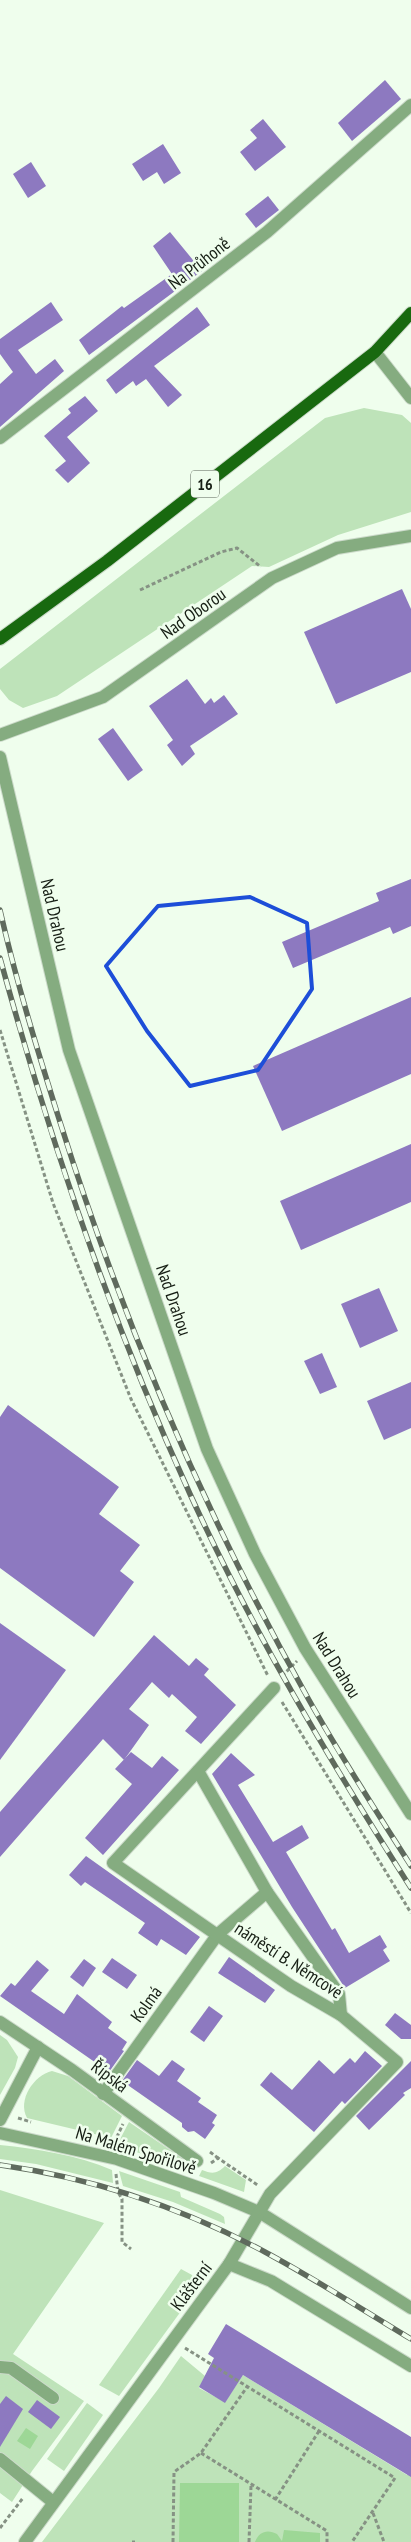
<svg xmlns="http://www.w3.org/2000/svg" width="411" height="2542" viewBox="0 0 411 2542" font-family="'PT Sans Narrow',sans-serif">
	<rect width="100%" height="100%" fill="#effeed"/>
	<g fill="#bee3b9">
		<path d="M364,408L402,415L411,423V512L338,535L269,567L252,566L57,696L23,708L9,700L0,689V669L325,418Z"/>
		<path d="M0,2035L7,2040L18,2057L15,2068L0,2095Z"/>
		<path d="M52,2071L68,2076L122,2116L111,2138L27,2118C17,2100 34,2075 52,2071Z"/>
		<path d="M129,2122L189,2163L186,2170L117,2145Z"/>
		<path d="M0,2145C38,2149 77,2155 112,2170L113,2183L36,2164L0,2159Z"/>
		<path d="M225,2166L246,2180L244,2192L199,2176L202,2170C212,2174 217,2174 225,2166Z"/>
		<path d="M119,2171L180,2192L181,2197L220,2214L224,2217L225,2224L173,2202L123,2186Z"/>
		<path d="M0,2190L104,2223L13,2354L84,2401L32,2471L12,2502L0,2493Z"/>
		<path d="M181,2269L192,2275L197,2287L195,2292L119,2396L99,2385Z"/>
		<path d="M181,2356L205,2376L199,2388L225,2402L243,2375L407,2475L411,2470V2542H42L159,2388Z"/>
		<path d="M87,2403L103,2415L64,2471L47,2459Z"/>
	</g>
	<g fill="#9dd796">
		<path d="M26,2428L38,2436L30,2449L17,2441Z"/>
		<path d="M180,2483H239V2542H179Z"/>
		<path d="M284,2530L320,2533V2542H255C259,2531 268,2529 277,2534L282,2541Z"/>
	</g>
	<g fill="#8d79c0">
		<path d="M385,80L401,99L352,141L338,123Z"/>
		<path d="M263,119L286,147L255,171L240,152L257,138L250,130Z"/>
		<path d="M163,144L181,173L164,184L157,172L143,181L132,164Z"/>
		<path d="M31,162L46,186L28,198L13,174Z"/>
		<path d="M268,196L279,210L256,228L245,214Z"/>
		<path d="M170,232L202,271L89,355L79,340L122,306L124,308L172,274L153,246Z"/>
		<path d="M51,302L63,320L18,350L36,374L55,359L64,371L0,427V384L13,372L0,354V339Z"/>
		<path d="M197,307L210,325L154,366L182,395L168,407L146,379L136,386L133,381L116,394L106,380Z"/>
		<path d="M85,396L98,411L67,437L90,463L68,483L55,470L66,461L44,436L71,413L68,409Z"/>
		<path d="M402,589L411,609V672L336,704L304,632Z"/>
		<path d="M187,679L205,704L211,698L214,703L224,695L238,714L190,746L195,754L182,766L167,745L173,740L149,706Z"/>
		<path d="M113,728L143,770L128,781L98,739Z"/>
		<path d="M411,879V926L393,934L390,927L293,968L282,942L379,901L376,893Z"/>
		<path d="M411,997V1074L282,1131L253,1066Z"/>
		<path d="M411,1144V1202L301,1250L280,1201Z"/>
		<path d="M379,1288L398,1331L360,1348L341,1304Z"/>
		<path d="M322,1353L337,1387L320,1394L304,1361Z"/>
		<path d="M411,1382V1428L384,1440L367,1401Z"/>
		<path d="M8,1405L119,1487L99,1514L140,1545L120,1571L134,1582L94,1637L0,1568V1417Z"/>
		<path d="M0,1623L66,1670L0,1760Z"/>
		<path d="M154,1635L189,1666L196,1658L209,1669L204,1675L236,1705L201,1744L185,1731L197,1717L172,1694L169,1698L152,1682L129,1709L149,1725L124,1760L103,1739L0,1857V1812Z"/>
		<path d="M131,1752L152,1768L162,1756L179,1770L103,1855L85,1838L132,1784L115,1769Z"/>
		<path d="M231,1753L255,1775L238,1785L273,1842L302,1825L309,1838L286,1852L332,1930L335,1928L349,1953L380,1935L387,1947L383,1950L390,1961L345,1988L292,1907L212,1774Z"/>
		<path d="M86,1856L200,1937L186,1955L161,1939L157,1946L138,1933L145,1923L85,1882L81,1886L69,1875Z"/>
		<path d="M229,1957L275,1990L265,2003L218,1973Z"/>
		<path d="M112,1958L137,1975L127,1989L102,1972Z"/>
		<path d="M84,1959L96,1968L83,1987L70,1977Z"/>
		<path d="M37,1960L49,1970L31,1991L64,2014L77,1994L112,2022L108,2028L127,2042L122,2050L124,2051L109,2072L0,1996L11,1983L15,1986Z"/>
		<path d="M209,2006L223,2016L204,2042L190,2032Z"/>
		<path d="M395,2013L411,2025V2039H401L385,2025Z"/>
		<path d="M365,2051L382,2066L345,2104L342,2101L314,2132L260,2085L271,2072L292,2090L319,2060L334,2074L350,2058L355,2063Z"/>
		<path d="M137,2060L159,2076L172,2060L185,2069L177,2081L201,2098L198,2102L217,2115L212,2123L215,2125L205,2139L194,2131L188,2132L182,2127V2123L122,2081Z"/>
		<path d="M411,2061V2088L403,2093L405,2095L369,2130L356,2116Z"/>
		<path d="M226,2324L411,2437V2477L243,2375L225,2403L199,2387L214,2358L208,2354Z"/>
		<path d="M6,2396L23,2409L0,2447V2404Z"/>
		<path d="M37,2400L60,2417L51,2429L28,2412Z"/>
	</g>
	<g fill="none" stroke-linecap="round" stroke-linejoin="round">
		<defs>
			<g id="minor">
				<path d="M375,352L411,398"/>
				<path d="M0,438L267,232L411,105"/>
				<path d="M0,735L103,697L272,578L337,548L411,536"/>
				<path d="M0,757L69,1050L207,1449L255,1554L305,1648L411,1814"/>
				<path d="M198,1771L267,1892L339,1994L341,2015"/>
				<path d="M0,2022L72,2070L197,2161"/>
				<path d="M103,2094L218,1934L267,1892"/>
				<path d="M0,2120L38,2047"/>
				<path d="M0,2133L117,2159L214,2193L259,2212L411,2308"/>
				<path d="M229,2264L271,2281L411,2366"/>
				<path d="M0,2367L11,2368L53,2398"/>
				<path d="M0,2459L53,2502"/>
				<path d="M25,2542L229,2264L270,2194L397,2062L341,2015L291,1986L113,1863L274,1688"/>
			</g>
			<path id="major" d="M0,639L107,561L375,352L411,313"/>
		</defs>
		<use href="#minor" stroke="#ccdaca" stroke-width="14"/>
		<use href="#major" stroke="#ccdaca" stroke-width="14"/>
		<g stroke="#869284" stroke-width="3" stroke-dasharray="4 2.5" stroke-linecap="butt">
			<path d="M140,590L221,552L237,548L261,567"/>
			<path d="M0,1030L53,1203L131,1399L268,1676"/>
			<path d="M282,1676L297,1661"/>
			<path d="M282,1702L411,1913"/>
			<path d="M18,2118L31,2122"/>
			<path d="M114,2143L123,2124"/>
			<path d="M210,2152L218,2158"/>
			<path d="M211,2163L218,2158L259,2186"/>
			<path d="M116,2174L118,2192L122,2199V2242L131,2249"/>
			<path d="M185,2348L395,2478L352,2542"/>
			<path d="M201,2453L327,2531V2542"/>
			<path d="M275,2500L319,2431"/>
			<path d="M373,2513L384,2542"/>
			<path d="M0,2528L23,2498"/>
			<path d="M132,2542H135"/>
			<path d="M173,2542L174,2472L201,2453L247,2387"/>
			<path d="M249,2542L251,2486"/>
		</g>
		<use href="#minor" stroke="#85ac80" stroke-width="12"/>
		<use href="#major" stroke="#18690f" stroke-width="12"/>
		<defs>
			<g id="rail">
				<path d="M0,910C16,981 38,1052 60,1122C123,1322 206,1517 309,1700C341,1757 376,1811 411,1866"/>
				<path d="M0,958C50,1141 111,1321 190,1494C253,1632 330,1761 411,1888"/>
				<path d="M0,2165C92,2178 183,2208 265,2252C315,2279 363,2310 411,2339"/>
			</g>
		</defs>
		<use href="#rail" stroke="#5f6a5d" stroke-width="5.5"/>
		<use href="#rail" stroke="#effeed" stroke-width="4" stroke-dasharray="11" stroke-linecap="butt"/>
	</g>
	<path fill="none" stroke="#1d4ed8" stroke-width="4" stroke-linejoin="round" d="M250,897L307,923L312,989L258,1070L190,1086L147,1031L106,966L158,906Z"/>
	<g text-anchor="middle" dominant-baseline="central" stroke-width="5" stroke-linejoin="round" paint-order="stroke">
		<rect fill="#effeed" stroke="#576155" stroke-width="1" x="191" y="470.5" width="28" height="27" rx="4"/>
		<g font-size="16" font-weight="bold" fill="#161e14">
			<text x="205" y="484">16</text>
		</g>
		<g font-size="18" fill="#161e14" stroke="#effeed">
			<text transform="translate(199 263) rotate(-38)">Na Průhoně</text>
			<text transform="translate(193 613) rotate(-35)">Nad Oborou</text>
			<text transform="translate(55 915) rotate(77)">Nad Drahou</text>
			<text transform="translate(174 1300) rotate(71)">Nad Drahou</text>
			<text transform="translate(337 1665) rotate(58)">Nad Drahou</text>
			<text transform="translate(289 1960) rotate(33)">náměstí B. Němcové</text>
			<text transform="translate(146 2004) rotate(-54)">Kolmá</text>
			<text transform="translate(110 2076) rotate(37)">Řípská</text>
			<text transform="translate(136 2150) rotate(17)">Na Malém Spořilově</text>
			<text transform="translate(191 2286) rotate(-53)">Klášterní</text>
		</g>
	</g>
</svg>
